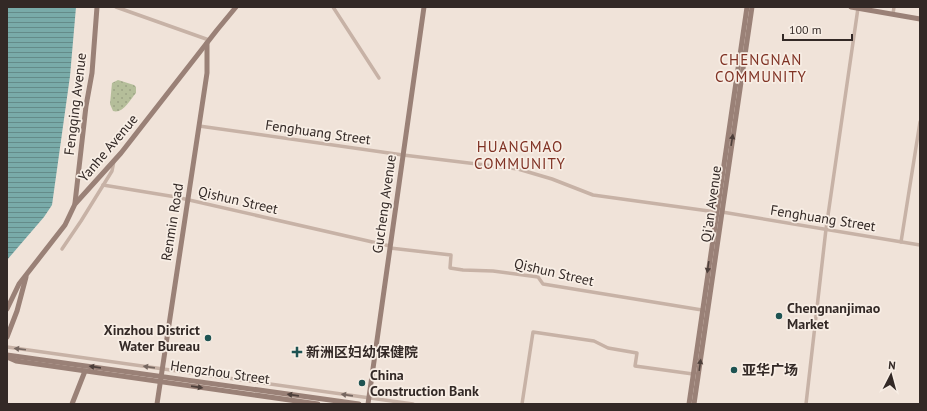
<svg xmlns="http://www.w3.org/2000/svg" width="927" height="411" viewBox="0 0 927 411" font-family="'PT Sans','Noto Sans SC',sans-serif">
	<defs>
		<pattern id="grass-dots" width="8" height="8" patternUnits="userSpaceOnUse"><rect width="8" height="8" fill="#b5be9a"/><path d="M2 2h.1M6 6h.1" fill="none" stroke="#9ca385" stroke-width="1.8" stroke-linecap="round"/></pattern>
		<pattern id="water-rules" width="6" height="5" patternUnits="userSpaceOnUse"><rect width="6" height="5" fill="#79aba9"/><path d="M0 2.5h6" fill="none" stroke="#648b89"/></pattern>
	</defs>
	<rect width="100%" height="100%" fill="#f0e3d9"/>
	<path fill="url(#grass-dots)" d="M118,80L134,85L136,87V93C130,100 123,114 113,111L110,104L112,83Z"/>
	<path fill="url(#water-rules)" d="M7,7H76L70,76L52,205L44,217L7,260Z"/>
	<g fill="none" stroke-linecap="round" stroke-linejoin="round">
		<g stroke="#c7b2a6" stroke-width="3.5">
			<path d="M116,7L209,40"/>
			<path d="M333,7L379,78"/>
			<path d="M893,14L894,7"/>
			<path d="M199,126L403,155L518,169L552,179L593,195L716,212"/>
			<path d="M103,185L176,197L390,246"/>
			<path d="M722,212L920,245"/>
			<path d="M901,242L920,122"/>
			<path d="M390,248L451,255L450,268L463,270L493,271L538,277L543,284L702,310"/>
			<path d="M62,249L81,221L112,171L114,161"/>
			<path d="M7,347L413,404"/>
			<path d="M522,404L533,332L594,341L608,348L637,353L635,366L693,374"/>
			<path d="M806,404L826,229L858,8"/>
		</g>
		<g stroke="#9a8177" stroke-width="5">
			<path d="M851,7L920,19"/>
			<path d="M75,203L86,106L92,73L97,7"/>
			<path d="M7,309L19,284L65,225L75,204L121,153L217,30L236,7"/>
			<path d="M7,337L17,311L26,277"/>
			<path d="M7,355L359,404"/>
			<path d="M7,357L16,361L318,404"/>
			<path d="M72,404L85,371"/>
			<path d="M157,404L207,73V43"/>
			<path d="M368,404L424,7"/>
			<path d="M689,404L747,7"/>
			<path d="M694,404L752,7"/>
		</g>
	</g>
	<defs><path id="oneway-solid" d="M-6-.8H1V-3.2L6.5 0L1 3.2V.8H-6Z"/></defs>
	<g fill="#4d3f3a">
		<use href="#oneway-solid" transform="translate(732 140) rotate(-81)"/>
		<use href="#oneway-solid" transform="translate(708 267) rotate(98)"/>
		<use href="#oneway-solid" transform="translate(700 365) rotate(-82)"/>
		<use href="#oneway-solid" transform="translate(95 367) rotate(-172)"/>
		<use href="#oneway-solid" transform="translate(197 387) rotate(8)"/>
		<use href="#oneway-solid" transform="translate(293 395) rotate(-172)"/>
	</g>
	<g fill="#766760">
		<use href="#oneway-solid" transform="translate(20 349) rotate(-173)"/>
		<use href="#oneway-solid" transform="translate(149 367) rotate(-172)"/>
		<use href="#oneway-solid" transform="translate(347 395) rotate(-172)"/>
	</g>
	<g fill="#1e5352" stroke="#f8eee5" stroke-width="1.5">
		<circle cx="779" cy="316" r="4"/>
		<circle cx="208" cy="338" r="4"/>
		<path d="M295 346h4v4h4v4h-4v4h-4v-4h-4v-4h4z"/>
		<circle cx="734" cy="370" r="4"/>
		<circle cx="362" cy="383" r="4"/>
	</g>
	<g text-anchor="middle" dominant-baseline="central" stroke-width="3.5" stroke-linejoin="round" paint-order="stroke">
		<g font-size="14" fill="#332926" stroke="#f8eee5">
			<text transform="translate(75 104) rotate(-83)">Fengqing Avenue</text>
			<text transform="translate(318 132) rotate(8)">Fenghuang Street</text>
			<text transform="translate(108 148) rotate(-50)">Yanhe Avenue</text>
			<text transform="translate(238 200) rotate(13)">Qishun Street</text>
			<text transform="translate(384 204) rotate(-82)">Gucheng Avenue</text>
			<text transform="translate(711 204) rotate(-82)">Qi'an Avenue</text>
			<text transform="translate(823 218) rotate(9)">Fenghuang Street</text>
			<text transform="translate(172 222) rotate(-81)">Renmin Road</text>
			<text transform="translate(554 272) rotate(13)">Qishun Street</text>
			<text transform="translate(220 372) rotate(8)">Hengzhou Street</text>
		</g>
		<g font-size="14" font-weight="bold" fill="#332926" stroke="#f8eee5" text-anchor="start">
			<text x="787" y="308">Chengnanjimao<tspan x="787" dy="16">Market</tspan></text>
			<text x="200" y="330" text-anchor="end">Xinzhou District<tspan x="200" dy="16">Water Bureau</tspan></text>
			<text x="306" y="352">新洲区妇幼保健院</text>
			<text x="742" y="370">亚华广场</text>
			<text x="370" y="375">China<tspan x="370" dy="16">Construction Bank</tspan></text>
		</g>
		<g font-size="15" letter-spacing="1" fill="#7f3123" stroke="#f8eee5">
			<text x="761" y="59">CHENGNAN<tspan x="761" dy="17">COMMUNITY</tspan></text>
			<text x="520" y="146">HUANGMAO<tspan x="520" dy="17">COMMUNITY</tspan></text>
		</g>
	</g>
	<rect width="927" height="411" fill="none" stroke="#332926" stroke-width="16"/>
	<g transform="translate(891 375) rotate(6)" stroke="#f8eee5" stroke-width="3" paint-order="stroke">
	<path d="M0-3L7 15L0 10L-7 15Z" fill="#332926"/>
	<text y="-6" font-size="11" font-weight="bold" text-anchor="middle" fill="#332926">N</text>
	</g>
	<path d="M783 34v6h69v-6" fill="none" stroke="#332926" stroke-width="2"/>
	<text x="789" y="34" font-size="12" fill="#332926" stroke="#f8eee5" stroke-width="3" paint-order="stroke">100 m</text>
</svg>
